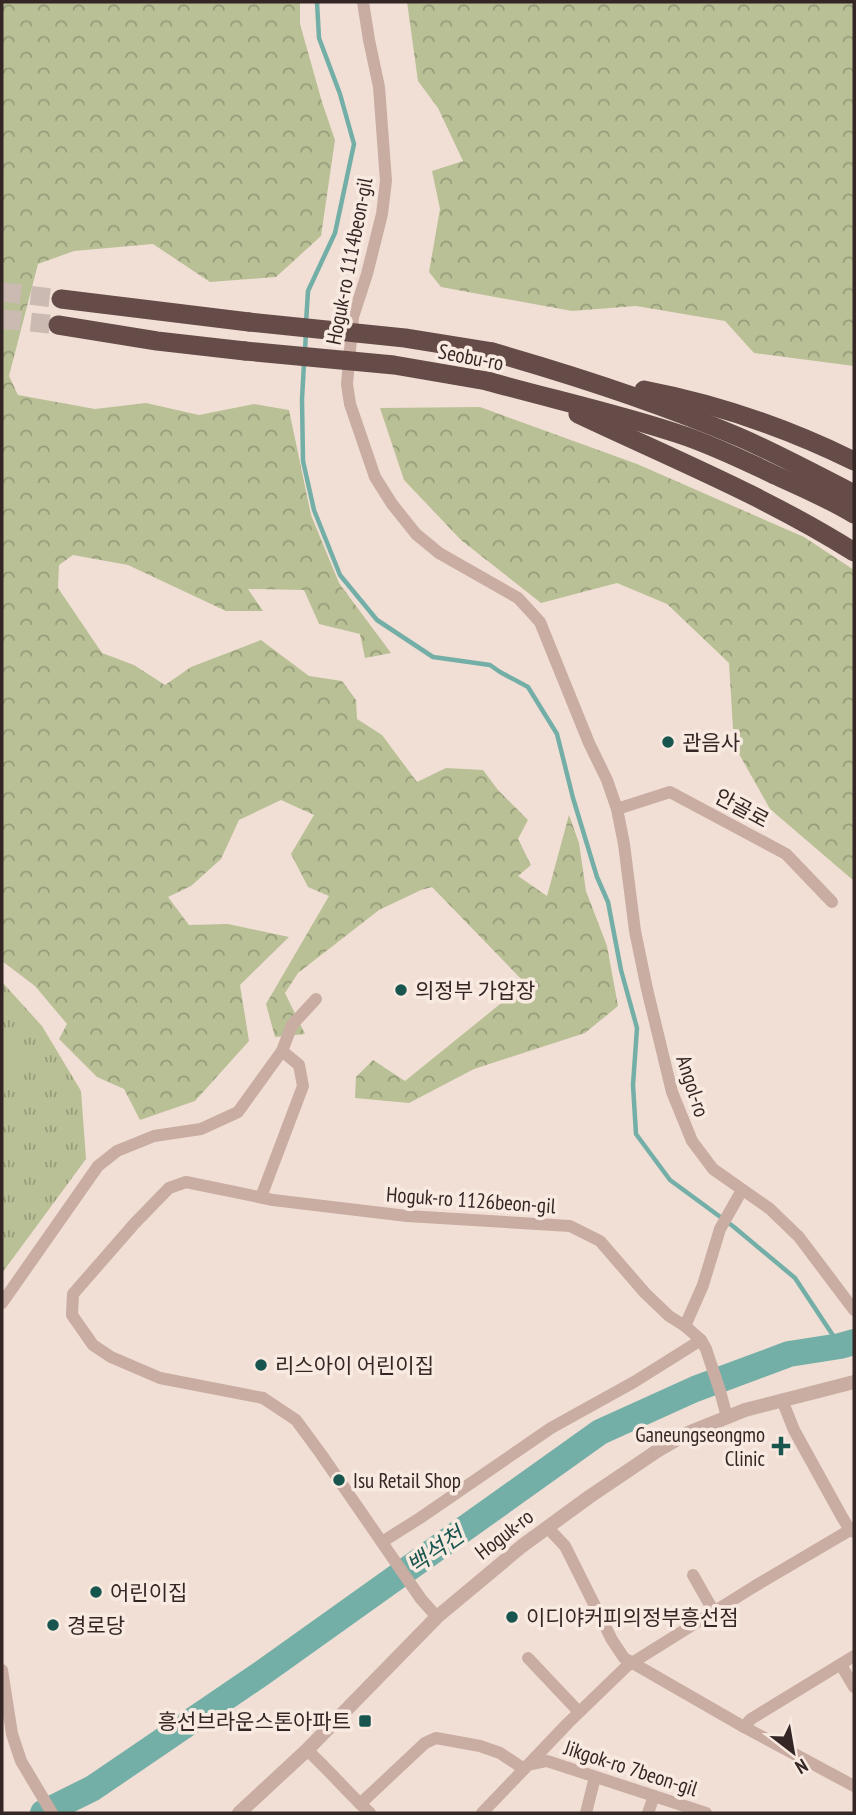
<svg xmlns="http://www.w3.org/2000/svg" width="856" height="1815" viewBox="0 0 856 1815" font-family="'PT Sans Narrow','Noto Sans KR',sans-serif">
	<defs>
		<pattern id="forest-crowns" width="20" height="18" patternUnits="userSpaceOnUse" patternTransform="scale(1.75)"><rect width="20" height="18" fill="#b9c096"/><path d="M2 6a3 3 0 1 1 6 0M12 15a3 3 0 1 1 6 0" fill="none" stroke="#979c7a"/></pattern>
		<pattern id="park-tufts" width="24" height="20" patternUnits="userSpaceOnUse" patternTransform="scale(1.75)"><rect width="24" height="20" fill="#b9c096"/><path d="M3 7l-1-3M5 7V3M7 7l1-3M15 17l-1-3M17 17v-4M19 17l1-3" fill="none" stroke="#979c7a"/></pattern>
	</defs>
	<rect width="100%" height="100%" fill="#f1dfd5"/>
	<g fill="url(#forest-crowns)">
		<path d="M2,2H300V24L322,102L335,140L321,236L276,277L210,282L153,244L74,251L38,264L9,376L18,395L95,409L146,403L199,415L254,404L289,410L311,515L339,583L391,653L365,658L360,634L319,624L304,590L248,589L263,611H226L128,565L73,555L59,565L58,588L102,653L134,665L165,685L191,667L261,640L309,676L342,681L356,700L357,719L382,735L417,782L446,768L483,770L498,790L528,820L518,839L531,865L518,876L547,896L569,815L579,843L586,891L607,946L618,1006L585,1033L474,1069L409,1103L355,1098L356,1077L373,1060L405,1081L515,992L522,980L432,887L421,890L379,910L298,973L285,993L305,1034L275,1037L266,1004L329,896L308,887L291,854L314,815L281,800L239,820L221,859L191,886L168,897L189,925L228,924L289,937L240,985L249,1041L195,1101L140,1120L124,1089L97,1077L59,1039L67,1024L35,986L2,961Z"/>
		<path d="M407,2H854V366L754,353L725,321L636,306L572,311L441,287L429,272L440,209L432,171L463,161L438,108L418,81Z"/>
		<path d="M480,407L637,464L804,537L854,570V881L770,809L734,745L729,663L667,604L617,583L541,603L461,540L404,480L380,408Z"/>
	</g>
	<path fill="url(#park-tufts)" d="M2,982L42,1026L81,1091L86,1159L2,1273Z"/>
	<path fill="#b9c096" d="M2,1045L21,1052L2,1099Z"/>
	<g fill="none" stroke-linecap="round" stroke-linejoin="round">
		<g stroke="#74afa7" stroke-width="4.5">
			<path d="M306,323L308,291L335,233L354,144L340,94L319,38L317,2"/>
			<path d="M305,351L306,331"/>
			<path d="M304,363L302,399L303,461L314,510L340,575L377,620L433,657L490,665L500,672L528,687L557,734L573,798L597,877L608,902L621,970L637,1028L633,1085L636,1134L670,1180L734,1227L795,1278L840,1346"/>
		</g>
		<path stroke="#74afa7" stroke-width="26" d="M43,1813L93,1788L262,1673L600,1432L695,1389L789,1354L840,1346L854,1342"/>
		<g stroke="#cbbab2" stroke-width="19" stroke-dasharray="19 10" stroke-linecap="butt">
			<path d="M2,292L61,299"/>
			<path d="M2,319L58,325"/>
		</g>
		<g stroke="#c9aca2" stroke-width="12">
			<path d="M363,2L369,40L379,87L386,181L382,214L367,274L353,317L347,384L350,404L375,477L392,504L416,534L439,553L518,598L540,622L589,743L607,780L617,809L624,844L635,931L647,989L672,1092L692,1141L713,1169L770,1209L799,1237L854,1310"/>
			<path d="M617,809L670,792L786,854L832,902"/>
			<path d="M261,1197L303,1086L299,1065L282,1051"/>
			<path d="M2,1303L98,1166L117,1151L154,1136L201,1129L238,1112L282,1051L292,1025L316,999"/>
			<path d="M685,1326L703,1285L720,1229L742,1190"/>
			<path d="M782,1400L794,1430L842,1517L850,1530L854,1532"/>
			<path d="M547,1527L565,1546L612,1640L624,1658L744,1727L854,1786"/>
			<path d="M382,1542L420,1518L551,1428L634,1382L701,1340"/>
			<path d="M693,1575L714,1612"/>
			<path d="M437,1617L421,1599L321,1454L296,1420L263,1398L160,1378L111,1357L93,1345L72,1315L73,1294L135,1223L169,1188L186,1182L273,1200L407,1216L570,1226L600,1241L645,1293L669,1316L685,1326L701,1340L706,1349L720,1391L727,1417"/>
			<path d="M528,1658L579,1712"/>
			<path d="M841,1665L854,1687"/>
			<path d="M2,1670L12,1734L21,1761L52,1813"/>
			<path d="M744,1727L751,1719L854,1656"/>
			<path d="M307,1750C329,1770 348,1793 370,1813"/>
			<path d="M528,1765L568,1723L627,1666L755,1586L850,1530"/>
			<path d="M360,1804L425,1743L436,1738L480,1746L500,1753L524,1769"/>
			<path d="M482,1813L528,1765L547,1761L706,1813"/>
			<path d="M586,1813L595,1777"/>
			<path d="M648,1813L654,1796"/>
		</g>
		<path stroke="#c9aca2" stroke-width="14" d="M239,1813L307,1750L437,1617L522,1546L589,1497L657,1451L688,1433L745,1410L854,1382"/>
		<g stroke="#664c48" stroke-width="19">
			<path d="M61,299L249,322"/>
			<path d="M58,325L157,341L245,351"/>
			<path d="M492,352C576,376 659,403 739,437C778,454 817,475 854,494"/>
			<path d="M487,381C551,399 616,413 679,434C713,445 745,461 777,476C804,488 829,499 854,514"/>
			<path d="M644,390C717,404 787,428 854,461"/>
			<path d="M578,414C671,458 767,497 854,552"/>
		</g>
		<g stroke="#664c48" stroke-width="19">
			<path d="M249,322L405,338L492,352"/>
			<path d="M245,351L394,365L487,381"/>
		</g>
	</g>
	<g fill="#19554f" stroke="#f9eae1" stroke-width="2.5">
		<circle cx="668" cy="742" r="7"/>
		<circle cx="401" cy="990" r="7"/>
		<circle cx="261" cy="1365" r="7"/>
		<path d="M777.5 1435.5h7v7h7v7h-7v7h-7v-7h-7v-7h7z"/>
		<circle cx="339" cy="1480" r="7"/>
		<circle cx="96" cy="1592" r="7"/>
		<circle cx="512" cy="1617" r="7"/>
		<circle cx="53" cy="1625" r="7"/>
		<rect x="358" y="1714" width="14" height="14" rx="3.5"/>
	</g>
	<g text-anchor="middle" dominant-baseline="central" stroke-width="7" stroke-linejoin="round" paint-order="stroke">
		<g font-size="21" fill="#332624" stroke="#f9eae1">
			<text transform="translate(349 261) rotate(-79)">Hoguk-ro 1114beon-gil</text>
			<text transform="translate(471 357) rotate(11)">Seobu-ro</text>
			<text transform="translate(742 808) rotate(28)">안골로</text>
			<text transform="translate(693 1086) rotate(72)">Angol-ro</text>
			<text transform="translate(471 1200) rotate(4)">Hoguk-ro 1126beon-gil</text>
			<text transform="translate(504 1534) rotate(-38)">Hoguk-ro</text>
			<text transform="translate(631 1768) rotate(18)">Jikgok-ro 7beon-gil</text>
		</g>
		<g font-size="21" fill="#332624" stroke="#f9eae1" text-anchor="start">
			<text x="682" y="742">관음사</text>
			<text x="415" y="990">의정부 가압장</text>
			<text x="275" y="1365">리스아이 어린이집</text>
			<text x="765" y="1434" text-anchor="end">Ganeungseongmo<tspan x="765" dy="24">Clinic</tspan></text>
			<text x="353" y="1480">Isu Retail Shop</text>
			<text x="110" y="1592">어린이집</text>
			<text x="526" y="1617">이디야커피의정부흥선점</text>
			<text x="67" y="1625">경로당</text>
			<text x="351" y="1721" text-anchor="end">흥선브라운스톤아파트</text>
		</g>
		<g font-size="23" font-style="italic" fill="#19554f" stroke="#f9eae1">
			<text transform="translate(435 1550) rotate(-35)">백석천</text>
		</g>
	</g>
	<rect width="856" height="1815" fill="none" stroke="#332624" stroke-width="7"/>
	<g transform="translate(793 1752) rotate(149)" stroke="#f9eae1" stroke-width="5" paint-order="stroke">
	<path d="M0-5L12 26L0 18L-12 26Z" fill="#332624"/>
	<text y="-10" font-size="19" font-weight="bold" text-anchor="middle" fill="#332624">N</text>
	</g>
</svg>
